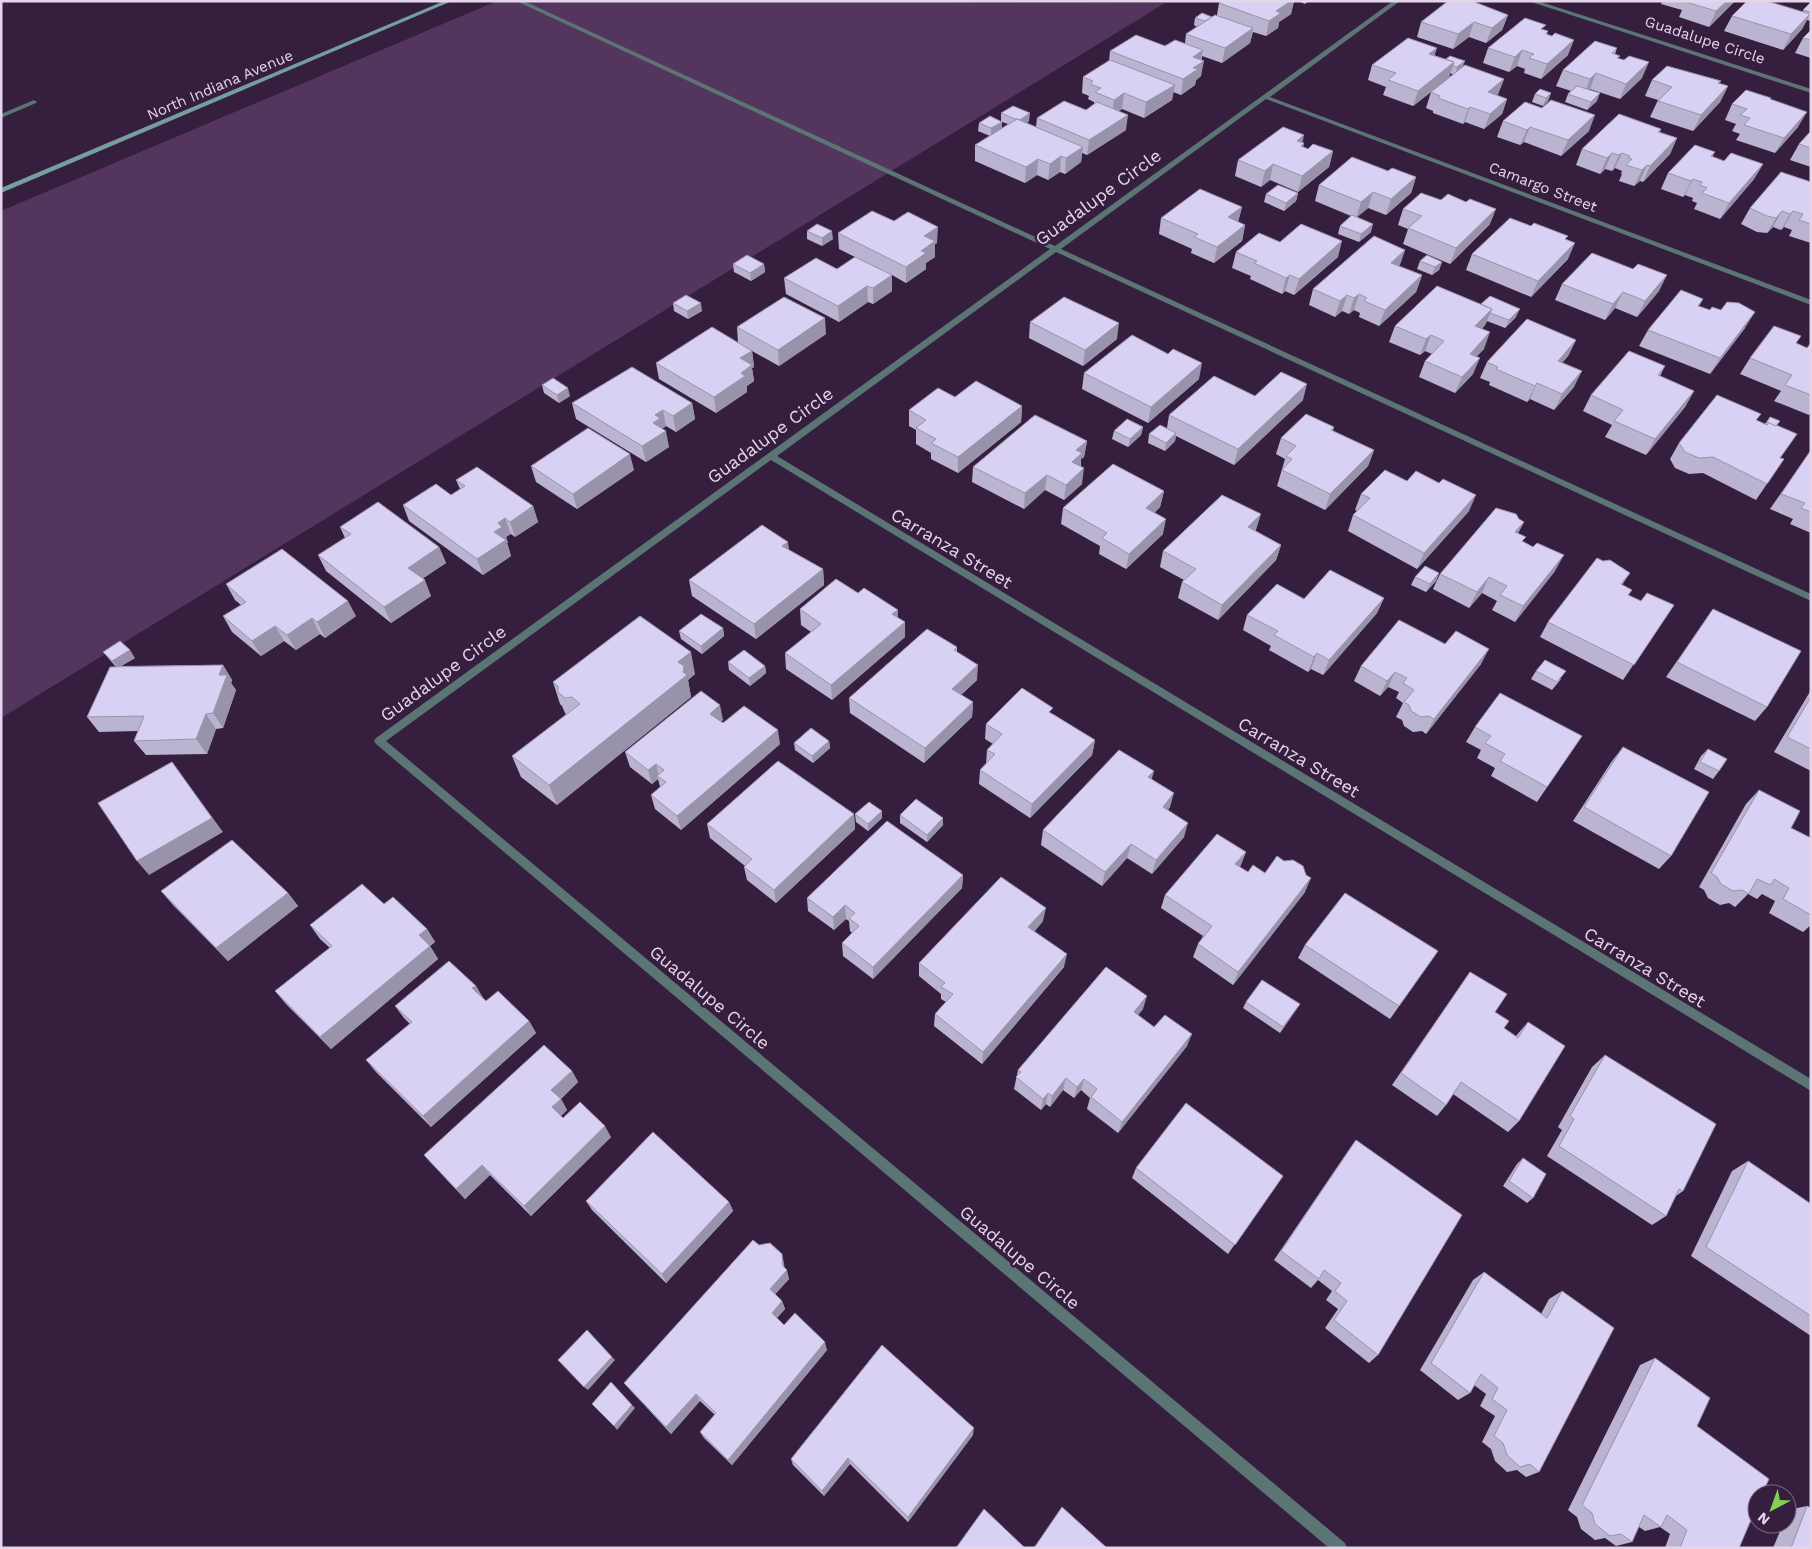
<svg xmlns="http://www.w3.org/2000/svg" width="1812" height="1549" viewBox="0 0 1812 1549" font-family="'Work Sans',sans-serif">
	<rect width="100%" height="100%" fill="#361e3f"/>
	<path fill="#53355e" d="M497,1L1165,3L1,718V211Z"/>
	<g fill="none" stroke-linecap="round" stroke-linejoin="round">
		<path fill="#5b7474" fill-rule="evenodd" d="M34,100L37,102L36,103L1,118V114Z"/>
		<g fill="#5b7474" fill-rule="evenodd">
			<path d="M516,1H524L1055,246L1393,1H1400L1270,97L1811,300V305L1266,99L1061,249L1811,594V601L1056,252L777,456L1811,1079V1091L771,460L386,741L1345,1543L1347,1548H1329L376,744L374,741L376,738L1050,249Z"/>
			<path d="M1528,1H1538L1811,89V93Z"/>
		</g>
		<path fill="#759e9e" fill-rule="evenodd" d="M444,1H452L1,193V188Z"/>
	</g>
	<g fill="#bbb4d1" fill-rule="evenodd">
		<path d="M1222,1H1294L1291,14L1279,22L1278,28L1266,36L1253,32L1250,43L1222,63L1202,56L1201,76L1196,80L1195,85L1181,95L1173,92L1172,100L1144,118L1122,109L1119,111L1126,130L1087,155L1082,153L1081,162L1065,174L1060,172L1048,180L1037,175L1025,183L975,161V145L990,136L978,131L979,123L1001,121V113L1029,121L1027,123L1036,127L1037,118L1086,110L1094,104V102L1088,99L1089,96L1082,93L1083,77L1109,61L1110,51L1185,43L1186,34L1197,27L1194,25L1195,18L1212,17L1217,15L1219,3ZM1002,122L1008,124L1002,128Z"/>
		<path d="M1298,1H1309L1305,4Z"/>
		<path d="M1662,1H1735L1709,27L1679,17L1682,10L1661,4Z"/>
		<path d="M1811,2V21L1807,20L1802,29L1783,50L1724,31L1732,16L1802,12Z"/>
		<path d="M1508,15L1502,30L1486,43L1469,37L1453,49L1417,37L1421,22Z"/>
		<path d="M1544,30L1568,55L1541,79L1524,73L1525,69L1517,66L1509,72L1483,63L1488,48Z"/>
		<path d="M1811,30V58L1795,53L1803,38Z"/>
		<path d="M1617,48L1615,54L1619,58L1642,78L1620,99L1590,89L1589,90L1597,101L1587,110L1565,102L1568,94L1571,91L1556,86L1563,70Z"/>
		<path d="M1434,55L1462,68L1504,79L1498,94L1497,95L1507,99L1502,114L1484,129L1465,122L1463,124L1433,113V111L1426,108L1431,92L1454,75L1450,73L1449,78L1413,106L1383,95L1386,87L1368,80L1372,65Z"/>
		<path d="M1652,80L1721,81L1719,83L1728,86L1720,102L1693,131L1650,117L1658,100L1645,96Z"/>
		<path d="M1551,93L1548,101L1543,106L1532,102L1535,94Z"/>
		<path d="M1770,100L1798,127L1775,153L1736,140L1740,134L1732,131L1736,124L1725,120L1732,104Z"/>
		<path d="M1503,121L1589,131L1561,156L1524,142L1520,145L1497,137Z"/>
		<path d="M1661,129L1660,132L1677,138L1670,154L1643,182L1640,181L1634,186L1619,181L1622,174H1621L1622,171L1615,168L1612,171L1605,169L1600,174L1576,165L1582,149Z"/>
		<path d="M1811,131V167L1790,160L1799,144Z"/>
		<path d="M1302,143H1304L1303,147L1308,149L1333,151L1329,167L1298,192L1270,180L1261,187L1235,176L1238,160Z"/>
		<path d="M1715,152L1712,157L1724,161L1763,164L1754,179L1720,219L1694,209L1697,203L1692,201L1693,198L1685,195L1683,197L1661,189L1668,173Z"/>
		<path d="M1388,171L1416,177L1411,193L1386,215L1368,208L1357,217L1371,232L1359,242L1338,234L1340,226L1351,216L1315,201L1319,185Z"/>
		<path d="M1811,182V243L1789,236L1792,230L1784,227L1781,230L1773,227L1767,233L1757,232L1741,224L1750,208Z"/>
		<path d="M1298,193L1296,201L1284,211L1264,202L1266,194Z"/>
		<path d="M1242,207L1238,222L1245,225L1242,241L1214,263L1191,253L1192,249L1159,234L1161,218Z"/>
		<path d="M1403,209L1490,224L1450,264L1403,244L1408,229L1398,225Z"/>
		<path d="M807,231L833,239L822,246L807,239Z"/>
		<path d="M838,233L937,243L935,244V257L926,263V269L906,283L892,275V291L873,304L868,302L839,322L786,294L784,278L837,269L855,257L839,249Z"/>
		<path d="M1280,242L1338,257L1294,295L1285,291L1282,294L1250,279L1251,276L1232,268L1236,252Z"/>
		<path d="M1405,250L1399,266L1422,275L1416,292L1379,326L1359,317L1360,313L1354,310L1349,314L1342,311L1335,317L1309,305L1313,289Z"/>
		<path d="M1472,254L1568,259L1531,297L1466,270Z"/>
		<path d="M1420,261L1442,262L1439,270L1432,275L1417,269Z"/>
		<path d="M733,264H764L765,272L751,281L734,272Z"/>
		<path d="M1562,284L1659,291L1637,317L1615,308L1605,320L1555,300Z"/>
		<path d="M1703,299L1699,306L1710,310H1721L1745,328L1710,374L1639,346L1648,330Z"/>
		<path d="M673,303L702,311L688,319L674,311Z"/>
		<path d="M1481,304L1516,317L1505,328L1487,321L1485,325L1482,329L1484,349L1476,357L1473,374L1455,393L1419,377L1425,361L1432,354L1425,351L1420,355L1389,342L1395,326Z"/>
		<path d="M1030,322L1117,339L1083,366L1029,338Z"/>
		<path d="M737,327L826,334L779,366L752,351L754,367L752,368L754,381L747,386V392L716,413L659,379L656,363L738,343Z"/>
		<path d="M1576,340L1568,356L1562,363L1574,387L1554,410L1530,399L1527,402L1489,385L1490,382L1480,378L1487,362Z"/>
		<path d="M1796,343L1807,348L1811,345V413L1809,415L1774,401L1781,391L1740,374L1750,358Z"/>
		<path d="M1665,366L1660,376L1694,391L1685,407L1646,455L1605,437L1612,425L1583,411L1591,395Z"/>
		<path d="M1084,373L1199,379L1148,423L1082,389Z"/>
		<path d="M542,385L570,396L559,403L544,393Z"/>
		<path d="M1255,396L1303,400L1234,465L1176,436L1175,441L1165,451L1148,443L1149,434L1167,428L1169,415Z"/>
		<path d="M955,397L1022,406L1021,422L958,473L931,459V453L916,444V430L909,426V410Z"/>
		<path d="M572,403H692L695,419L676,432L666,426L662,429L669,447L646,462L576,419Z"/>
		<path d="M1770,417L1776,426L1780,458L1784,459L1756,500L1703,473L1689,474L1675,468L1670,459L1679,443L1757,420L1765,424Z"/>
		<path d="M1143,427L1141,435L1128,447L1112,439L1114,431Z"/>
		<path d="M1334,427L1333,431L1374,450L1368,466L1325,510L1277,486L1285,459L1276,454L1281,438Z"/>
		<path d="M1087,441L1084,457L1081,459V466L1082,484L1064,500L1045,490L1024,509L972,482L973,467Z"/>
		<path d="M1811,450V533L1790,524L1793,519L1770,509Z"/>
		<path d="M531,466L634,470L577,509L536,482Z"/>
		<path d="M456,480L533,506L538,522L515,537L511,534L506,537L508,543H507L511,556L483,575L409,521L403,505L451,495L460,489Z"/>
		<path d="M1164,491L1160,507L1154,513L1163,534L1126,569L1099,554L1100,546L1061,524L1063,508Z"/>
		<path d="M1361,494L1469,511L1417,569L1348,531L1353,515L1357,511L1355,510Z"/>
		<path d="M1519,519L1524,522L1518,533L1523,542L1555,571L1515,622L1492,610L1497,601L1482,593L1469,608L1433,589L1440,574Z"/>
		<path d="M340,527L439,547L446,563L422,579L431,596L391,623L326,571L318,555L345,538Z"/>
		<path d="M1256,530V531L1281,545L1276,560L1218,620L1178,598L1182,582L1184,580L1160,567L1163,551Z"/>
		<path d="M789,550L823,569L824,585L756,639L692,596L689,580Z"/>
		<path d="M1439,573L1436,581L1426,592L1411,585L1415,577Z"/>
		<path d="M1630,573L1622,585L1629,595L1641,601L1674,605L1623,680L1540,637L1548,622Z"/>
		<path d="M226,584L356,616L325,638L320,634L296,650L284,641L261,656L232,632L223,616L241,605L235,600Z"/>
		<path d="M858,593L898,610V618L905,622V637L832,700L786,669L785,653L811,632L801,625L800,609Z"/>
		<path d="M1384,598L1377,613L1323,675L1311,669L1308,672L1269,650L1271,646L1243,630L1247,615L1304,599Z"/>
		<path d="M1713,609L1767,707L1755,721L1666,677Z"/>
		<path d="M723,628L724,636L702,654L681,639L679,631Z"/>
		<path d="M957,647V652L977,680L961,695L973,702L972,717L924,763L850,713L849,698Z"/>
		<path d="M103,652L135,658L121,666L223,665L232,680L231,683L236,690L223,728L216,729L207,754L146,755L134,741L138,731L99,732L87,717L116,667L109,659Z"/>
		<path d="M728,662L765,666L766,673L750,686L729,670Z"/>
		<path d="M1481,664L1426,734L1422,731L1413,732L1404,726L1402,720L1396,717L1403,703L1396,698L1399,692L1388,687L1380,696L1354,681L1361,666Z"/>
		<path d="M1536,671L1561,679L1552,690L1531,679Z"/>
		<path d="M695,674L688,680L691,697L557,805L521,777L512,756L566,715L562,706L560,704L553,682Z"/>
		<path d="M1811,690V771L1774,752Z"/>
		<path d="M1053,714L1095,740L1092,755L1030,818L979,784L980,770L986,764L987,750L993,744L985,739L986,724Z"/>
		<path d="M723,720L721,722L723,723L780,744L681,830L655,809L651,795L660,787L658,779L652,784L630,767L625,752Z"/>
		<path d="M1475,727L1582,736L1537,802L1491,776L1495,768L1477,758L1481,750L1466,742Z"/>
		<path d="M829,741L830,748L813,763L795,750L794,743Z"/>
		<path d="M1623,747L1671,856L1659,869L1573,821L1612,761Z"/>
		<path d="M1708,749L1719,771L1713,779L1694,769L1701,756Z"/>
		<path d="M1154,771L1151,779L1170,807L1168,810L1184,837L1152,874L1127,858L1102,886L1041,845L1043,830Z"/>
		<path d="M1759,790L1791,828L1811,838V925L1803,932L1769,913L1775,901L1762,894L1757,899L1748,894L1735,907L1729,903L1720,905L1708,898L1704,890L1699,887L1746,804Z"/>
		<path d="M854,814L855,829L776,903L747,880L744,867L745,866L710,838L707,824Z"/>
		<path d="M855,814L882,818L868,831L856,822Z"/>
		<path d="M900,815L943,825L927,842L900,823Z"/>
		<path d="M1246,852L1240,867L1248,872L1265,873L1305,892L1233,985L1193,957L1198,944L1203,936L1161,908L1165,895Z"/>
		<path d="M963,875L962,888L873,979L843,956L842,943L852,933L850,931L849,921L846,919L834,930L808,911L807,898Z"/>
		<path d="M161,891L288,893L298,906L228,961L173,905Z"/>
		<path d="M384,904L427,929L435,942L430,946L438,959L331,1049L286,1004L275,991L330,948L320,939L310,925Z"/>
		<path d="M1043,921L1034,932L1064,967L982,1064L934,1026L935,1014L946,1002L941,999V994L919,976V963Z"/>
		<path d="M1305,945L1438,951L1390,1019L1298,958Z"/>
		<path d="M1470,972L1495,1012L1504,1028L1516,1036L1528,1022L1519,1121L1508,1132L1453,1094L1446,1105L1437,1116L1392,1085Z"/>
		<path d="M476,986L483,998L486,1001L529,1021L536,1033L431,1127L376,1072L366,1060L410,1024L404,1018L395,1006Z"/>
		<path d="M1246,1002L1300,1004L1296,1010L1280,1033L1243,1008Z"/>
		<path d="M1143,1009L1138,1015L1154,1027L1187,1046L1118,1133L1087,1109L1090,1098L1081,1090L1074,1098L1063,1090L1050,1107L1046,1104L1041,1110L1014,1089L1018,1070Z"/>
		<path d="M1605,1055L1683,1191L1676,1196L1666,1216L1652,1225L1547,1156L1562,1130L1558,1127L1592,1067Z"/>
		<path d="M572,1071L578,1082L561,1099L567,1110L561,1116L563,1118L611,1137L531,1216L490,1175L465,1199L433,1165L424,1155Z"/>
		<path d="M1356,1140L1378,1355L1369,1363L1325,1328L1338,1309L1326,1300L1332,1291L1318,1280L1311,1288L1274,1260L1348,1151Z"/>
		<path d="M1523,1158L1533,1198L1527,1203L1503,1186L1517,1164Z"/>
		<path d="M1748,1161L1811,1204V1336L1691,1256L1732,1171Z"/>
		<path d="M1136,1168L1283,1176L1228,1254L1132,1178Z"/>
		<path d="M586,1201L729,1202L733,1211L666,1283L592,1210Z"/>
		<path d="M784,1263V1267L789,1279L775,1294L782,1301L785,1309L777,1318L784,1325L827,1350L732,1465L704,1438L700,1432L715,1415L700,1401L671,1434L624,1383Z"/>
		<path d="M1484,1272L1541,1314L1549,1299L1562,1291L1539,1472L1526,1477L1517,1470L1507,1472L1495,1461L1491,1449L1482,1442L1495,1416L1480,1406L1486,1394L1474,1385L1470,1393L1458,1400L1420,1370L1473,1280Z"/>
		<path d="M1655,1358L1697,1426L1739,1548H1665L1670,1534L1660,1527L1645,1531L1639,1527L1632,1542L1616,1546L1605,1538L1595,1540L1581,1529L1577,1517L1568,1510L1640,1365Z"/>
		<path d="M973,1435L908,1522L850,1464L824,1496L793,1465L791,1459Z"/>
		<path d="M1807,1506L1811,1548H1773L1783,1524H1787V1514L1788,1510Z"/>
	</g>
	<g fill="#9892aa">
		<path d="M1287,1H1294L1291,14L1279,22L1278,28L1266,36L1269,21L1276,11Z"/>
		<path d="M1727,1H1735L1709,27L1716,11Z"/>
		<path d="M1810,14L1802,29L1783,50L1791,34Z"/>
		<path d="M1508,15L1502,30L1486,43L1492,28Z"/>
		<path d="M1474,22L1469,37L1453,49L1458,34Z"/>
		<path d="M1253,28L1250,43L1222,63L1225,48Z"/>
		<path d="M1574,40L1568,55L1541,79L1547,64Z"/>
		<path d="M1437,48L1432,63L1429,54Z"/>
		<path d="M1203,50L1200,63L1204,61L1201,76L1196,80L1195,85L1181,95L1183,79L1193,57Z"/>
		<path d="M1522,50L1517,66L1509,72L1515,57Z"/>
		<path d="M1465,61L1462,69L1455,75L1457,67Z"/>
		<path d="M1454,62L1449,78L1413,106L1418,91Z"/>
		<path d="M1649,62L1642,78L1620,99L1626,84Z"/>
		<path d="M1596,73L1590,89L1584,95L1590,79Z"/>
		<path d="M1504,79L1498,94L1483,107L1488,92Z"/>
		<path d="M1175,85L1172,100L1144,118L1146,102Z"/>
		<path d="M1728,86L1720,102L1693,131L1701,115Z"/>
		<path d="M1124,93L1122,109L1112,115L1114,100Z"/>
		<path d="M1551,93L1548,101L1543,106L1546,98Z"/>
		<path d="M1600,93L1597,101L1587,110L1591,102Z"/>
		<path d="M1507,99L1502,114L1484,129L1490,114Z"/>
		<path d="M1470,107L1465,122L1463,124L1468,109Z"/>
		<path d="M1807,112L1798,127L1775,153L1784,138Z"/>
		<path d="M1030,113L1029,121L1018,129V121Z"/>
		<path d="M1128,115L1126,130L1087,155L1089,140Z"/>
		<path d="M1595,115L1589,131L1561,156L1568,140Z"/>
		<path d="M1002,122V130L991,136V128Z"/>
		<path d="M1530,127L1524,142L1520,145L1527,130Z"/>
		<path d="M1304,135L1302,145L1304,143L1300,159L1297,141Z"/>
		<path d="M1677,138L1670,154L1643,182L1650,166Z"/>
		<path d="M1083,147L1081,162L1065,174L1066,158Z"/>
		<path d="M1333,151L1329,167L1298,192L1302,176Z"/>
		<path d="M1612,153L1605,169L1600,174L1607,158Z"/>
		<path d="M1622,153L1615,168L1612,171L1619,155Z"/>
		<path d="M1061,156L1060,172L1048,180L1050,164Z"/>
		<path d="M1038,159L1037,175L1025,183L1026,167Z"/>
		<path d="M1273,164L1270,180L1261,187L1265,171Z"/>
		<path d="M1763,164L1754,179L1720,219L1729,203Z"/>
		<path d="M1647,165L1640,181L1634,186L1642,170Z"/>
		<path d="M1416,177L1411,193L1386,215L1391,199Z"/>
		<path d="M1693,179L1685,195L1683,197L1691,181Z"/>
		<path d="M1373,192L1368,208L1356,218L1361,202Z"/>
		<path d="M1298,193L1296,201L1284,211L1286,203Z"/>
		<path d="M1242,207L1238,222L1228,217Z"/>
		<path d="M1496,209L1490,224L1450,264L1456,248Z"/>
		<path d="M1782,211L1773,227L1767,233L1776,218Z"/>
		<path d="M1793,211L1784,227L1781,230L1790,214Z"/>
		<path d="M1373,224L1371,232L1359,242L1361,234Z"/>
		<path d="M1245,225L1242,241L1214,263L1217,247Z"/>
		<path d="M938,227L937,243L935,244V257L926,263V269L906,283V267L921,251L924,236Z"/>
		<path d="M832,231L833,239L822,246V238Z"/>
		<path d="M1342,241L1338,257L1294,295L1299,279Z"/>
		<path d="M1575,243L1568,259L1531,297L1538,281Z"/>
		<path d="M1405,250L1400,265L1385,279L1391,263Z"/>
		<path d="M1442,262L1439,270L1432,275L1435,267Z"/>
		<path d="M764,264L765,272L751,281L750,273Z"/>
		<path d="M892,275V291L873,304V288Z"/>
		<path d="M1290,275L1285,291L1282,294L1286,278Z"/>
		<path d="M1422,275L1416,292L1379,326L1385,310Z"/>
		<path d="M1667,275L1659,291L1637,317L1645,301Z"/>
		<path d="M867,286L868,302L839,322L838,306Z"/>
		<path d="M1623,292L1615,308L1605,320L1613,304Z"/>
		<path d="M1359,294L1354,310L1349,314L1354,298Z"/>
		<path d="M1347,295L1342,311L1335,317L1340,301Z"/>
		<path d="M701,303L702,311L688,319L687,311Z"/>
		<path d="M1492,309L1485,325L1469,342L1475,326Z"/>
		<path d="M1520,309L1516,317L1505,328L1509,320Z"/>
		<path d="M1755,312L1745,328L1710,374L1720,358Z"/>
		<path d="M825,318L826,334L779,366L778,350Z"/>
		<path d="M1119,323L1117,339L1083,366L1085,350Z"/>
		<path d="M1490,332L1484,349L1463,370L1470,354Z"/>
		<path d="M1431,335L1425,351L1420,355L1426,339Z"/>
		<path d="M1576,340L1568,356L1550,377L1558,361Z"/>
		<path d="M752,351L754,367L752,368L754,381L747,386V392L716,413L714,397L740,358Z"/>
		<path d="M1480,358L1473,374L1455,393L1462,377Z"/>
		<path d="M1202,363L1199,379L1148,423L1151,407Z"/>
		<path d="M1582,371L1574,387L1554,410L1562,394Z"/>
		<path d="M1537,383L1530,399L1527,402L1535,386Z"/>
		<path d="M1307,384L1303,400L1234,465L1238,449Z"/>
		<path d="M568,388L570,396L559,403L557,395Z"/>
		<path d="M1694,391L1685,407L1646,455L1655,439Z"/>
		<path d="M692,403L695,419L676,432L673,416Z"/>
		<path d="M1022,406L1021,422L958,473V457Z"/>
		<path d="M663,410L666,426L662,429L666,431L669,447L646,462L642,446L653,423L655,415Z"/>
		<path d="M1143,427L1141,435L1128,447L1130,439Z"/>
		<path d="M1176,433L1175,441L1165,451L1166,443Z"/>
		<path d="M1087,441L1084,457L1081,459L1080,469L1072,462L1076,450Z"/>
		<path d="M1374,450L1368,466L1325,510L1330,494Z"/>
		<path d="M630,454L634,470L577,509L573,494Z"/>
		<path d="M1084,468L1082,484L1064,500L1066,485Z"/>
		<path d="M1047,475L1045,490L1024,509L1025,493Z"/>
		<path d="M1164,491L1160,507L1143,524L1146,508Z"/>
		<path d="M1476,495L1469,511L1417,569L1424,553Z"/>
		<path d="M533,506L538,522L515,537L510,522Z"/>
		<path d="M1261,514L1256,530L1244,543L1248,527Z"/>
		<path d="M505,518L511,534L506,537L508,543H507L511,556L483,575L477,559L494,532L498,523Z"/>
		<path d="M1166,519L1163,534L1126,569L1129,554Z"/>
		<path d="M1524,522L1516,537L1515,532Z"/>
		<path d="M788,542L790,557L782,546Z"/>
		<path d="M1281,545L1276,560L1218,620L1222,605Z"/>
		<path d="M439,547L446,563L415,583L408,568Z"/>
		<path d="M1564,555L1555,571L1515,622L1523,606Z"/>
		<path d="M823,569L824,585L756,639L754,624Z"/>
		<path d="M1439,573L1436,581L1426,592L1430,584Z"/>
		<path d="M1489,577L1482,593L1469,608L1477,592Z"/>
		<path d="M425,580L431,596L391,623L384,607Z"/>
		<path d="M1384,598L1377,613L1323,675L1329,660Z"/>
		<path d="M348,601L356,616L325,638L317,622Z"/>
		<path d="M898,610V625L892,614Z"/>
		<path d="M312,618L320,634L296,650L287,635Z"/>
		<path d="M905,622V637L832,700L831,685Z"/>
		<path d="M275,626L284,641L261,656L252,641Z"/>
		<path d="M723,628L724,636L702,654L701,646Z"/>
		<path d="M1489,649L1481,664L1426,734L1434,719Z"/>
		<path d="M130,650L135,658L118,668L112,661Z"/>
		<path d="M691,652L695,674L688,680L691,697L557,805L549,785L678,662Z"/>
		<path d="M1317,653L1311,669L1308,672L1314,657Z"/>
		<path d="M223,665L232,680L231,683L236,690L223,728L213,713L219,675Z"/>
		<path d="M978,665L977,680L951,704L952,689Z"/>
		<path d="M765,666L766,673L750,686L749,678Z"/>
		<path d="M1395,672L1388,687L1380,696L1387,681Z"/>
		<path d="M973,702L972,717L924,763L925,748Z"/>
		<path d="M720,705L723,720L713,728L710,714Z"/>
		<path d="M206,714L216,729L207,754L196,739Z"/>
		<path d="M778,730L780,744L681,830L677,816Z"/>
		<path d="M1095,740L1092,755L1030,818L1032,804Z"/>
		<path d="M829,741L830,748L813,763L812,756Z"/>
		<path d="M172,762L223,832L149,875L137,861Z"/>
		<path d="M656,764L659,777L657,776L658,779L652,784L648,770Z"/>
		<path d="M1154,771L1150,785L1148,777Z"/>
		<path d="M1174,793L1170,807L1159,821L1163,807Z"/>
		<path d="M882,811V818L868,831V824Z"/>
		<path d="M854,814L855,829L776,903L774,890Z"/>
		<path d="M943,818V825L927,842V835Z"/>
		<path d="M1188,823L1184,837L1152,874L1156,860Z"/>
		<path d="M1131,844L1127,858L1102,886L1105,872Z"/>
		<path d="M1246,852L1240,866L1230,878L1235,864Z"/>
		<path d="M963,875L962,888L873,979V967Z"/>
		<path d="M1311,878L1305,892L1233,985L1238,972Z"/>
		<path d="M288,893L298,906L228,961L216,948Z"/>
		<path d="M845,905L846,919L834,930L833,917Z"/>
		<path d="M1046,908L1043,921L1026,941L1028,927Z"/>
		<path d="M427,929L435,942L427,948L419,935Z"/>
		<path d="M430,946L438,959L331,1049L320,1037Z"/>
		<path d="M1067,954L1064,967L982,1064L983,1052Z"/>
		<path d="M476,986L483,998L472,988Z"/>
		<path d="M1147,996L1143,1009L1130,1024L1134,1012Z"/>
		<path d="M1300,1004L1296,1010L1280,1033L1283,1027Z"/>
		<path d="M529,1021L536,1033L431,1127L423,1116Z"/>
		<path d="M1192,1034L1187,1046L1118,1133L1122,1122Z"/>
		<path d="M572,1071L578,1082L558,1101L551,1090Z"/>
		<path d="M1066,1078L1063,1090L1050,1107L1052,1096Z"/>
		<path d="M1084,1079L1081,1090L1074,1098L1077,1087Z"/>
		<path d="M1048,1093L1046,1104L1041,1110L1043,1099Z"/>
		<path d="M561,1099L567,1110L558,1118L552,1107Z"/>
		<path d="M605,1126L611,1137L531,1216L524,1206Z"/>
		<path d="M482,1165L490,1175L465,1199L456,1189Z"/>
		<path d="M729,1202L733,1211L666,1283L662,1274Z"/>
		<path d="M782,1254L784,1263L785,1272L787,1270L789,1279L772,1298L770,1289L783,1266Z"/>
		<path d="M782,1301L785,1309L774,1321L772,1313Z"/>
		<path d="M825,1342L827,1350L732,1465L728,1460Z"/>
		<path d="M612,1357L615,1360L588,1390L584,1387Z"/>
		<path d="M696,1394L700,1401L671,1434L666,1427Z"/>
		<path d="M632,1405L635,1408L617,1430L614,1426Z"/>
		<path d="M974,1428L973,1435L908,1522V1517Z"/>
		<path d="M848,1458L850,1464L824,1496L822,1491Z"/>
	</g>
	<g fill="#d9d1f3" stroke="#9892aa">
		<path d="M1222,1H1291L1276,11L1281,13L1269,21L1219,3Z"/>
		<path d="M1448,1H1472L1508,15L1492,28L1474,22L1458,34L1421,22Z"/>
		<path d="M1686,1H1727L1716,11L1686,2Z"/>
		<path d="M1747,1H1767L1810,14L1791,34L1732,16Z"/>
		<path d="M1811,2V12L1803,10Z"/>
		<path d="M1202,13L1212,17L1205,21L1195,18Z"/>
		<path d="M1215,15L1253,28L1225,48L1186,34Z"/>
		<path d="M1525,18L1546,25L1541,29L1548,31L1546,34L1552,36L1555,33L1574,40L1547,64L1529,58L1534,54L1522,50L1515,57L1488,48Z"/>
		<path d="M1811,30V40L1803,38Z"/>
		<path d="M1136,35L1165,46L1175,40L1203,50L1193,57L1204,61L1193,68L1198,69L1183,79L1110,51Z"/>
		<path d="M1408,38L1437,48L1429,54L1454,62L1418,91L1388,80L1396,73L1372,65Z"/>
		<path d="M1595,41L1617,48L1612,53L1620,56L1617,58L1624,60L1629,56L1649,62L1626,84L1596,73L1590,79L1563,70Z"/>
		<path d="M1450,56L1465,61L1457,67L1453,66L1454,62L1446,59Z"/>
		<path d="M1110,60L1175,85L1146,102L1124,93L1114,100L1095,92L1101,88L1090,84L1093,81L1083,77Z"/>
		<path d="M1465,65L1504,79L1488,92L1507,99L1490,114L1470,107L1468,109L1438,98L1440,96L1431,92Z"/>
		<path d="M1667,66L1721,81L1718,83L1728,86L1701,115L1658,101L1672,87L1652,80Z"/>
		<path d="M1577,86L1600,93L1591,102L1568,94Z"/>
		<path d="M1540,89L1551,93L1546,98L1535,94Z"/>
		<path d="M1746,90L1771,98L1770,99L1807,112L1784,138L1744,125L1750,118L1740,115L1747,109L1732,104Z"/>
		<path d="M1551,100L1595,115L1568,140L1530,127L1527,130L1503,121L1525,102L1542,108Z"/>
		<path d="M1064,101L1086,110L1097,102L1128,115L1089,140L1037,118Z"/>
		<path d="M1013,106L1030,113L1020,120L1017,119H1015L1001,113Z"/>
		<path d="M1619,114L1661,129L1658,132L1677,138L1650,166L1647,165L1642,170L1626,165L1632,159L1628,158L1630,156L1622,153L1619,155L1612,153L1607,158L1582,149Z"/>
		<path d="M990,116L1002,122L991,128L979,123Z"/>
		<path d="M1017,119L1083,147L1066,158L1061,156L1050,164L1038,159L1026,167L975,145Z"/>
		<path d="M1283,127L1304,135L1297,141L1304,143L1301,146L1308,149L1313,144L1333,151L1302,176L1273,164L1265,171L1238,160Z"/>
		<path d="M1811,131V148L1799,144Z"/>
		<path d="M1695,145L1715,152L1711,156L1724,161L1731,153L1763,164L1729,203L1702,193L1707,188L1700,185L1702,182L1693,179L1691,181L1668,173Z"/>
		<path d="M1352,157L1388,171L1392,168L1416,177L1391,199L1373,192L1361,202L1319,185Z"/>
		<path d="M1781,172L1811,182V224L1799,220L1803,214L1793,211L1790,214L1782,211L1776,218L1767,216L1750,208Z"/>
		<path d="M1278,185L1298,193L1286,203L1266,194Z"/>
		<path d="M1200,189L1242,207L1228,217L1245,225L1217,247L1194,237L1198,234L1161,218Z"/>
		<path d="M1421,193L1441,200L1448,194L1466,202L1470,199L1496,209L1456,248L1408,228L1422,216L1403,209Z"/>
		<path d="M872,211L894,221L908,212L938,227L924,236L935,241L921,251L926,253L906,267L838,233Z"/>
		<path d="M1352,215L1373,224L1361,234L1340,226Z"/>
		<path d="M1510,218L1531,226L1534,223L1568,236L1565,239L1575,243L1538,281L1472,254Z"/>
		<path d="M817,224L832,231L822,238L807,231Z"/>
		<path d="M1301,224L1342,241L1299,279L1290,275L1286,278L1254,263L1257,261L1236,252L1259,233L1280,242Z"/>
		<path d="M1374,236L1405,250L1391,263L1422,275L1385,310L1364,301L1367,298L1359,294L1354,298L1347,295L1340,301L1313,289Z"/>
		<path d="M1592,253L1633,269L1638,264L1667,275L1645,301L1623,292L1613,304L1562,284Z"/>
		<path d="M747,255L764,264L750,273L733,264Z"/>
		<path d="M1427,255L1442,262L1435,267L1420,261Z"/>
		<path d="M855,257L892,275L873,288L867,286L838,306L784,278L816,258L837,269Z"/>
		<path d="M1437,286L1492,309L1475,326L1490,332L1470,354L1480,358L1462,377L1425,361L1444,341L1431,335L1426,339L1395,326Z"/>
		<path d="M1681,290L1703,299L1698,306L1710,310L1712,307L1721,310L1727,302L1739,303L1755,312L1720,358L1648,330Z"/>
		<path d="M686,295L701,303L687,311L673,303Z"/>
		<path d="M1490,296L1520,309L1509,320L1490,313L1492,309L1481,304Z"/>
		<path d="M784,297L825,318L778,350L737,327Z"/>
		<path d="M1064,297L1119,323L1085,350L1030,322Z"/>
		<path d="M1527,319L1576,340L1558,361L1582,371L1562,394L1537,383L1535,386L1496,369L1498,367L1487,362Z"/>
		<path d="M1774,326L1801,336L1796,343L1807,348L1810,344L1811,345V395L1785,385L1792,375L1750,358Z"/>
		<path d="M712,327L752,351L740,358L752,365L741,373L745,376L714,397L656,363Z"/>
		<path d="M1132,335L1168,354L1173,349L1202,363L1151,407L1084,373Z"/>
		<path d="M1629,351L1665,366L1658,375L1694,391L1655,439L1614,421L1623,410L1591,395Z"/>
		<path d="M632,367L692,403L673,416L663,410L655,415L660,418L653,423L666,431L642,446L572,403Z"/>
		<path d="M1281,372L1307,384L1238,449L1169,415L1214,376L1255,396Z"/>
		<path d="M553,378L568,388L557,395L542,385Z"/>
		<path d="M976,381L1022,406L958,457L931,443L936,439L916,428L926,420L909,410L938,388L955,397Z"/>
		<path d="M1717,395L1761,414L1756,420L1767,425L1769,422L1797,434L1780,458L1784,459L1767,484L1713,457L1699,458L1685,452L1679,443Z"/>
		<path d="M1306,414L1334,427L1331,430L1374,450L1330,494L1282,470L1292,459L1286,456L1296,446L1281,438Z"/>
		<path d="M1035,415L1087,441L1076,450L1082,453L1072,462L1084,468L1066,485L1047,475L1025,493L973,467Z"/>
		<path d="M1770,417L1780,421L1776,426L1767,422Z"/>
		<path d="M1127,419L1143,427L1130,439L1114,431Z"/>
		<path d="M1160,425L1176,433L1166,443L1149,434Z"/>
		<path d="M588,428L630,454L573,494L531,466Z"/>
		<path d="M1811,450V512L1801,508L1805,503L1781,494Z"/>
		<path d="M1113,464L1164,491L1146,508L1166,519L1129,554L1102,538L1107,533L1063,508Z"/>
		<path d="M477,467L533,506L510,522L505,518L498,523L502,527L494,532L506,540L477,559L403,505L436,484L451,495L465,486L456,480Z"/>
		<path d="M1385,470L1407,481L1416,471L1439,483L1443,479L1476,495L1424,553L1353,515L1370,498L1361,494Z"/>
		<path d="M1222,495L1261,514L1248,527L1281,545L1222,605L1182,582L1196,569L1163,551Z"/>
		<path d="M378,502L439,547L408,568L425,580L384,607L318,555L351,534L340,527Z"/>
		<path d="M1496,508L1516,514L1519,519L1524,522L1515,532L1526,537L1522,541L1533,547L1537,543L1564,555L1523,606L1500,595L1507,586L1489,577L1477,592L1440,574Z"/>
		<path d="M762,525L788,542L782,546L823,569L754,624L689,580Z"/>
		<path d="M282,549L348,601L317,622L312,618L287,635L275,626L252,641L223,616L246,602L226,584Z"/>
		<path d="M1597,558L1603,561L1610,560L1630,573L1621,584L1632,590L1628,595L1641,601L1647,593L1674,605L1634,665L1548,622Z"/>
		<path d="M1425,566L1439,573L1430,584L1415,577Z"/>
		<path d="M1330,570L1384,598L1329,660L1317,653L1314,657L1274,635L1278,631L1247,615L1277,584L1304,599Z"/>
		<path d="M836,579L858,593L864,588L898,610L892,614L905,622L831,685L785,653L821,624L800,609Z"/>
		<path d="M1713,609L1801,651L1767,707L1677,662Z"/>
		<path d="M701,614L723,628L701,646L679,631Z"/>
		<path d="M640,616L691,652L678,662L684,666L683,672L687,675L549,785L512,756L580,704L572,697L565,698L558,692V686L553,682Z"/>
		<path d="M1399,620L1445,644L1456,631L1489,649L1434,719L1429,716L1421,717L1411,711L1409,705L1404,702L1414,690L1403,683L1407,678L1395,672L1387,681L1361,666Z"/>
		<path d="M927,629L957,647L954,650L978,665L952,689L973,702L925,748L849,698Z"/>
		<path d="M120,641L130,650L112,661L103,652Z"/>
		<path d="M744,650L765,666L749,678L728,662Z"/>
		<path d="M1545,660L1566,671L1557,682L1536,671Z"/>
		<path d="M223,665L219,675H227L213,713L206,714L196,739L134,741L144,716L87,717L110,667Z"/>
		<path d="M1022,688L1053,708L1049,712L1095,740L1032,804L980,770L995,754L987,750L1002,734L986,724Z"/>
		<path d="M701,691L720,705L710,714L723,723L744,706L778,730L677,816L651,795L666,782L657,776L664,770L656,764L648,770L625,752Z"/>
		<path d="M1500,693L1582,736L1547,787L1500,761L1505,754L1485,743L1491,736L1475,727Z"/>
		<path d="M1811,697V749L1787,737Z"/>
		<path d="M811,728L829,741L812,756L794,743Z"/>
		<path d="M1623,747L1709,792L1671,856L1584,807Z"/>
		<path d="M1708,749L1727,759L1719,771L1700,762Z"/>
		<path d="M1119,750L1154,771L1148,777L1174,793L1163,807L1188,823L1156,860L1131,844L1105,872L1043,830Z"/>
		<path d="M778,761L854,814L774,890L744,867L752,859L707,824Z"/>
		<path d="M172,762L212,818L137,861L98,803Z"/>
		<path d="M1759,790L1800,811L1791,828L1811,838V915L1783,899L1789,888L1774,879L1771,885L1757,879L1749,894L1742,890L1733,891L1721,884L1717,877L1711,873Z"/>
		<path d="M916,799L943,818L927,835L900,815Z"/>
		<path d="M869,802L882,811L868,824L855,814Z"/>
		<path d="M887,821L963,875L873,967L842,943L859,926L849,918L855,913L845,905L833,917L807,898Z"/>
		<path d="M1217,834L1246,852L1235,864L1248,872L1253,865L1265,873L1277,856L1284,861L1293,860L1303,866L1306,875L1311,878L1238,972L1198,944L1212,926L1165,895Z"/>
		<path d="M232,840L288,893L216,948L161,891Z"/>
		<path d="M1001,877L1046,908L1028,927L1067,954L983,1052L935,1014L953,994L941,987L945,983L919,963Z"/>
		<path d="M362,884L384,904L393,897L427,929L419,935L430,946L320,1037L275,991L332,946L310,925Z"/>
		<path d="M1345,893L1438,951L1399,1006L1305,945Z"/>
		<path d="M449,961L476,986L472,988L486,1001L498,991L529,1021L423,1116L366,1060L412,1022L395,1006Z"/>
		<path d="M1106,967L1147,996L1134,1012L1154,1027L1165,1015L1192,1034L1122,1122L1091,1097L1097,1089L1084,1079L1077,1087L1066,1078L1052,1096L1048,1093L1043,1099L1016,1077L1021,1072L1018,1070Z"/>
		<path d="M1470,972L1507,994L1495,1012L1509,1021L1504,1028L1518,1038L1528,1022L1565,1046L1519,1121L1461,1082L1446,1105L1401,1073Z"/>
		<path d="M1262,980L1300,1004L1283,1027L1246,1002Z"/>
		<path d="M544,1045L572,1071L551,1090L561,1099L552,1107L563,1118L580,1102L605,1126L524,1206L482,1165L456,1189L424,1155Z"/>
		<path d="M1605,1055L1716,1124L1683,1191L1679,1189L1666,1216L1559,1146L1574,1119L1570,1116Z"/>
		<path d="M1186,1103L1283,1176L1235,1245L1136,1168Z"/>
		<path d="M653,1132L729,1202L662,1274L586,1201Z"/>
		<path d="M1356,1140L1462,1215L1378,1355L1334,1320L1347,1301L1335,1291L1341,1283L1324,1270L1319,1279L1281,1251Z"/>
		<path d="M1523,1158L1546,1174L1533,1198L1509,1181Z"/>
		<path d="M1748,1161L1811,1204V1316L1706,1247Z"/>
		<path d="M753,1240L759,1245L770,1243L782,1254L783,1266L787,1270L770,1289L782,1301L772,1313L784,1325L795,1313L825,1342L728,1460L700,1432L716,1413L696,1394L666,1427L624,1383Z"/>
		<path d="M1484,1272L1547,1318L1562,1291L1614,1328L1539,1472L1530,1464L1520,1467L1507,1455L1503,1443L1494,1436L1507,1410L1492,1399L1498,1388L1481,1374L1470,1393L1431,1363Z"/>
		<path d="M587,1330L612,1357L584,1387L558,1360Z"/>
		<path d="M882,1345L974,1428L908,1517L848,1458L822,1491L791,1459Z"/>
		<path d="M1655,1358L1710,1398L1697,1426L1769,1479L1762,1494H1757V1506L1739,1548H1680L1687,1530L1667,1515L1661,1527L1644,1515L1632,1542L1621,1534L1610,1536L1595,1524L1592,1513L1582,1505Z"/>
		<path d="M611,1382L632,1405L614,1426L592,1404Z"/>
		<path d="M1807,1506L1811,1508V1548H1791Z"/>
		<path d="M1062,1507L1107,1548H1034Z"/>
		<path d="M984,1509L1025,1548H956Z"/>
	</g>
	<g text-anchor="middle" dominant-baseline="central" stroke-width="5" stroke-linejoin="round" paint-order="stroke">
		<g font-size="15" fill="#e4d5ea" stroke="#361e3f">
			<text transform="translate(1705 40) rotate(18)">Guadalupe Circle</text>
			<text transform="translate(220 85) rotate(-23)">North Indiana Avenue</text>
			<text transform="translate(1543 187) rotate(21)">Camargo Street</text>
		</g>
		<g font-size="18" fill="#e4d5ea" stroke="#361e3f">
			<text transform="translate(1098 197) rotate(-36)">Guadalupe Circle</text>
			<text transform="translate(770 435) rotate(-36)">Guadalupe Circle</text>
			<text transform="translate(952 548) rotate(31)">Carranza Street</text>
			<text transform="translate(443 673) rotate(-36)">Guadalupe Circle</text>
			<text transform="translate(1299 757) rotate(31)">Carranza Street</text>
			<text transform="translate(1645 967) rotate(31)">Carranza Street</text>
			<text transform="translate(710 997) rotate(40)">Guadalupe Circle</text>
			<text transform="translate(1020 1257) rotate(40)">Guadalupe Circle</text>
		</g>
	</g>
	<rect width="1812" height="1549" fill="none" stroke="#e4d5ea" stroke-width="5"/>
	<g transform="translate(1772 1509) rotate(221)"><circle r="24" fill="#361e3f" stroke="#7c6783"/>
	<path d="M0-4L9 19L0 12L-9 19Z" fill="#7ed153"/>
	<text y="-8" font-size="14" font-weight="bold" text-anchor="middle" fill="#e4d5ea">N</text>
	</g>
</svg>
